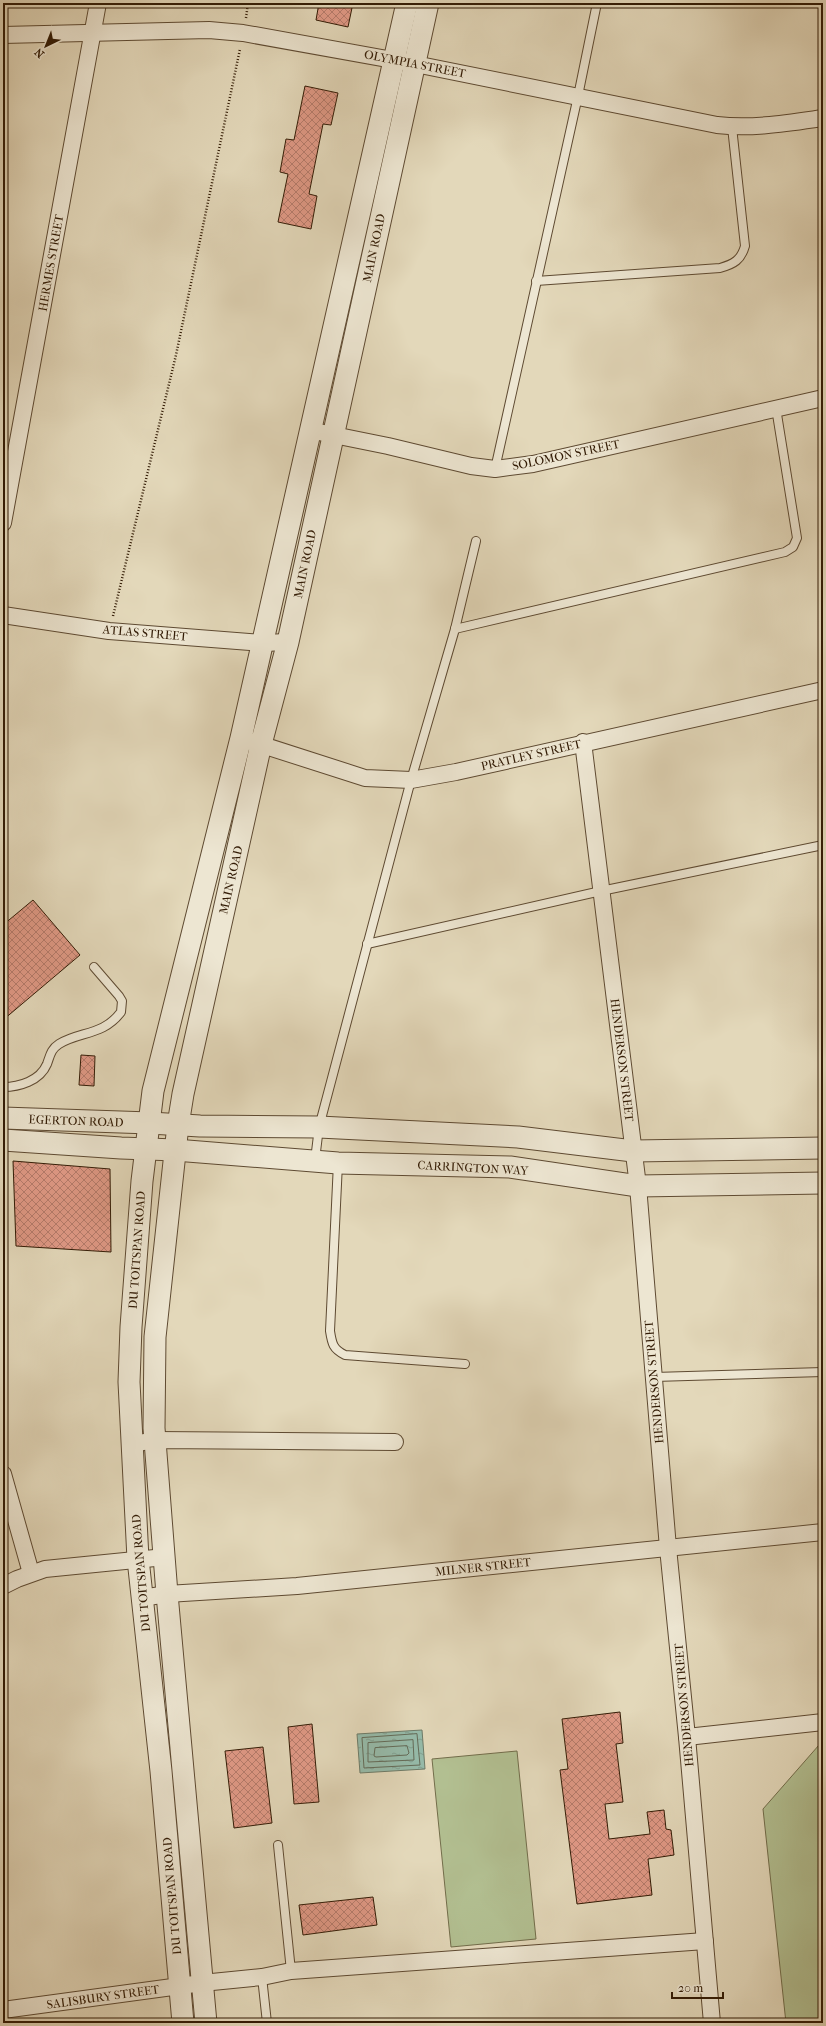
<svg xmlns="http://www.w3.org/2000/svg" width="826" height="2026" viewBox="0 0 826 2026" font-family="'IM FELL French Canon',serif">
	<defs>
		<pattern id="water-ripples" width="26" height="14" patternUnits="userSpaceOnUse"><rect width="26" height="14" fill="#96bbaa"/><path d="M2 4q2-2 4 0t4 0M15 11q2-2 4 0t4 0" fill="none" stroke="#82a091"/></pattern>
		<pattern id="building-cross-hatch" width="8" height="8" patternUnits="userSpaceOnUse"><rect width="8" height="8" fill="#e09986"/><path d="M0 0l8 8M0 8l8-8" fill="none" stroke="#b67c6c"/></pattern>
	</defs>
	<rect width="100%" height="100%" fill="#e3d8ba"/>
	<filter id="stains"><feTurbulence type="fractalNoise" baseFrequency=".005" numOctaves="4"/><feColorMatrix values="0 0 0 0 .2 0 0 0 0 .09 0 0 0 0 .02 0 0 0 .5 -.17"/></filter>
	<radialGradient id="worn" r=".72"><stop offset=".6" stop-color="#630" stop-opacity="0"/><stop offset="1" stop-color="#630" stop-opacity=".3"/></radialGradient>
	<g fill="#b2bf91" stroke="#726d4b">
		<path d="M819,1745H823V2023H786L763,1809Z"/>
		<path d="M517,1751L536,1939L451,1947L432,1759Z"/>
	</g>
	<path fill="url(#water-ripples)" stroke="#6e7b68" d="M422,1730L425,1769L360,1773L357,1734Z"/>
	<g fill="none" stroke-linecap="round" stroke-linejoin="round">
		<g stroke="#646b58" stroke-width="1">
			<path d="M417,1734L420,1765L364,1768L362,1738Z"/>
			<path d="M413,1740L414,1760L368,1762V1743Z"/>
			<path d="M407,1746L409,1753L407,1755L376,1757L374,1756L375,1748Z"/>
		</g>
	</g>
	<g fill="url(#building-cross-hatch)" stroke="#321b05">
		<path d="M319,3H353L348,27L316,20Z"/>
		<path d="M305,86L338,93L331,125L323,124L309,194L317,196L311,229L278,222L288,174L280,172L286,139L294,140Z"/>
		<path d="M33,900L80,955L3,1020V925Z"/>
		<path d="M81,1055L95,1056L94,1086L79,1085Z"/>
		<path d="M13,1161L110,1169L111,1252L16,1246Z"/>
		<path d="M620,1712L623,1743L616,1744L623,1802L605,1804L609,1839L650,1834L647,1812L664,1810L666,1829L671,1830L674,1855L648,1859L652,1895L577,1904L560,1770L568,1769L562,1719Z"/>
		<path d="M312,1724L319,1802L294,1804L288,1727Z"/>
		<path d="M263,1747L272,1823L234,1828L225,1751Z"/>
		<path d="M373,1897L377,1925L303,1935L299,1905Z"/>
	</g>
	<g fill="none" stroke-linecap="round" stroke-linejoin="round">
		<defs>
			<g id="service">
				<path d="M536,281L720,268C734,264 741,260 745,246L732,127"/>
				<path d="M495,469L578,96L597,3"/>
				<path d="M455,629L785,552L793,547L797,538L776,408"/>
				<path d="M367,944L601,891L823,845"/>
				<path d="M3,1087C19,1087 40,1081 47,1064C50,1056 51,1049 59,1044C80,1031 103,1036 121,1012L122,1001L119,996L94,967"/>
				<path d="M315,1160L319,1127L411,780L455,629L476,541"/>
				<path d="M338,1163L330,1331C332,1344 333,1349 345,1355L465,1364"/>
				<path d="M654,1377L823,1372"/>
				<path d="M278,1845L291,1971"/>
				<path d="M262,1977L267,2023"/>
			</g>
			<g id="minor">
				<path d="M3,35L209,30L243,33L415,64L717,125C753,129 788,123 823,118"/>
				<path d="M309,430L388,446L471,466L495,469L533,464L823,398"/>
				<path d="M3,523L98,3"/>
				<path d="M3,615L109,631L263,643L288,642"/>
				<path d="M250,741L365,778L411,780L456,772L823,690"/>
				<path d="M583,742L638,1186L668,1548L687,1737L712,2023"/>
				<path d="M133,1444L155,1440L395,1442"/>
				<path d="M3,1474L31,1573"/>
				<path d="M3,1586L17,1579L45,1569L165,1557"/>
				<path d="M142,1598L167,1594L297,1586L823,1532"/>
				<path d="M687,1737L823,1722"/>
				<path d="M3,2010L202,1983L262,1977L291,1971L705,1941"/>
			</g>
			<g id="tertiary">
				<path d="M3,1118L150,1123L200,1126L319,1127L518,1137L633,1151L823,1148"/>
				<path d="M3,1140L121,1148L175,1150L338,1163L510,1167L638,1186L823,1183"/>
				<path d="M183,2023L161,1771L138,1559L129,1382L131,1327L142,1181L153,1091L241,738L407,3"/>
				<path d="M206,2023L167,1594L154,1428L155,1337L178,1125L183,1094L261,744L288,642L428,3"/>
			</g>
		</defs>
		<use href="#service" stroke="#5e4a32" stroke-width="10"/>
		<use href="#minor" stroke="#5e4a32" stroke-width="18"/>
		<use href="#tertiary" stroke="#5e4a32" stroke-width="23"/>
		<g stroke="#321b05" stroke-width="2.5" stroke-dasharray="1 2" stroke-linecap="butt">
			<path d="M246,18L248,3"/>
			<path d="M113,616L176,355L240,49"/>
		</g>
		<use href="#service" stroke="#ede6d2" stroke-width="8"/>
		<use href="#minor" stroke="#ede6d2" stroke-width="16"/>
		<use href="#tertiary" stroke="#ede6d2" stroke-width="21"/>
	</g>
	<g text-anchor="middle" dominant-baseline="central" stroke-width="3.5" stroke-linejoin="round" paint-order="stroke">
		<g font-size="12" fill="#321b05" stroke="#ede6d2">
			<text transform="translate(415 64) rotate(11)">OLYMPIA STREET</text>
			<text transform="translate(374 248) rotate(-78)">MAIN ROAD</text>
			<text transform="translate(51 263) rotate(-80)">HERMES STREET</text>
			<text transform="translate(566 455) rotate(-12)">SOLOMON STREET</text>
			<text transform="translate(305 564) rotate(-78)">MAIN ROAD</text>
			<text transform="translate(145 633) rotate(5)">ATLAS STREET</text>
			<text transform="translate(531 755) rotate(-13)">PRATLEY STREET</text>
			<text transform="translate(231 880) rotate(-77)">MAIN ROAD</text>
			<text transform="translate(622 1060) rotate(83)">HENDERSON STREET</text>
			<text transform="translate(76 1121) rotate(2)">EGERTON ROAD</text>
			<text transform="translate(473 1168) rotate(3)">CARRINGTON WAY</text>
			<text transform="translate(137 1250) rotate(-86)">DU TOITSPAN ROAD</text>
			<text transform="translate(654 1382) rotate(-95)">HENDERSON STREET</text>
			<text transform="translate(483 1567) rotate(-6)">MILNER STREET</text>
			<text transform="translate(141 1573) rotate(-95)">DU TOITSPAN ROAD</text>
			<text transform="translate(684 1705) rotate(-95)">HENDERSON STREET</text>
			<text transform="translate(172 1896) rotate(-95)">DU TOITSPAN ROAD</text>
			<text transform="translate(103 1997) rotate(-8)">SALISBURY STREET</text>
		</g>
	</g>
	<rect width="826" height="2026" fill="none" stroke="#e3d8ba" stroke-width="16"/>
	<rect x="4" y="4" width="818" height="2018" fill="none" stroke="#321b05" stroke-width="2"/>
	<rect x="8" y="8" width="810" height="2010" fill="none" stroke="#321b05"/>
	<g transform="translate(46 46) rotate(223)" stroke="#ede6d2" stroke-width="3" paint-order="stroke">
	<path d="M0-3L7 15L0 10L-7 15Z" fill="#321b05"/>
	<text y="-6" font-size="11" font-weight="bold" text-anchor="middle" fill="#321b05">N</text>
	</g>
	<path d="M672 1992v6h51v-6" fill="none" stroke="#321b05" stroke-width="2"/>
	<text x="678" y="1992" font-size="12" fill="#321b05" stroke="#ede6d2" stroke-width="3" paint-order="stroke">20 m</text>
	<rect width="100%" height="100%" filter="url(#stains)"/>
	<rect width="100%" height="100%" fill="url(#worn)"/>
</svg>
